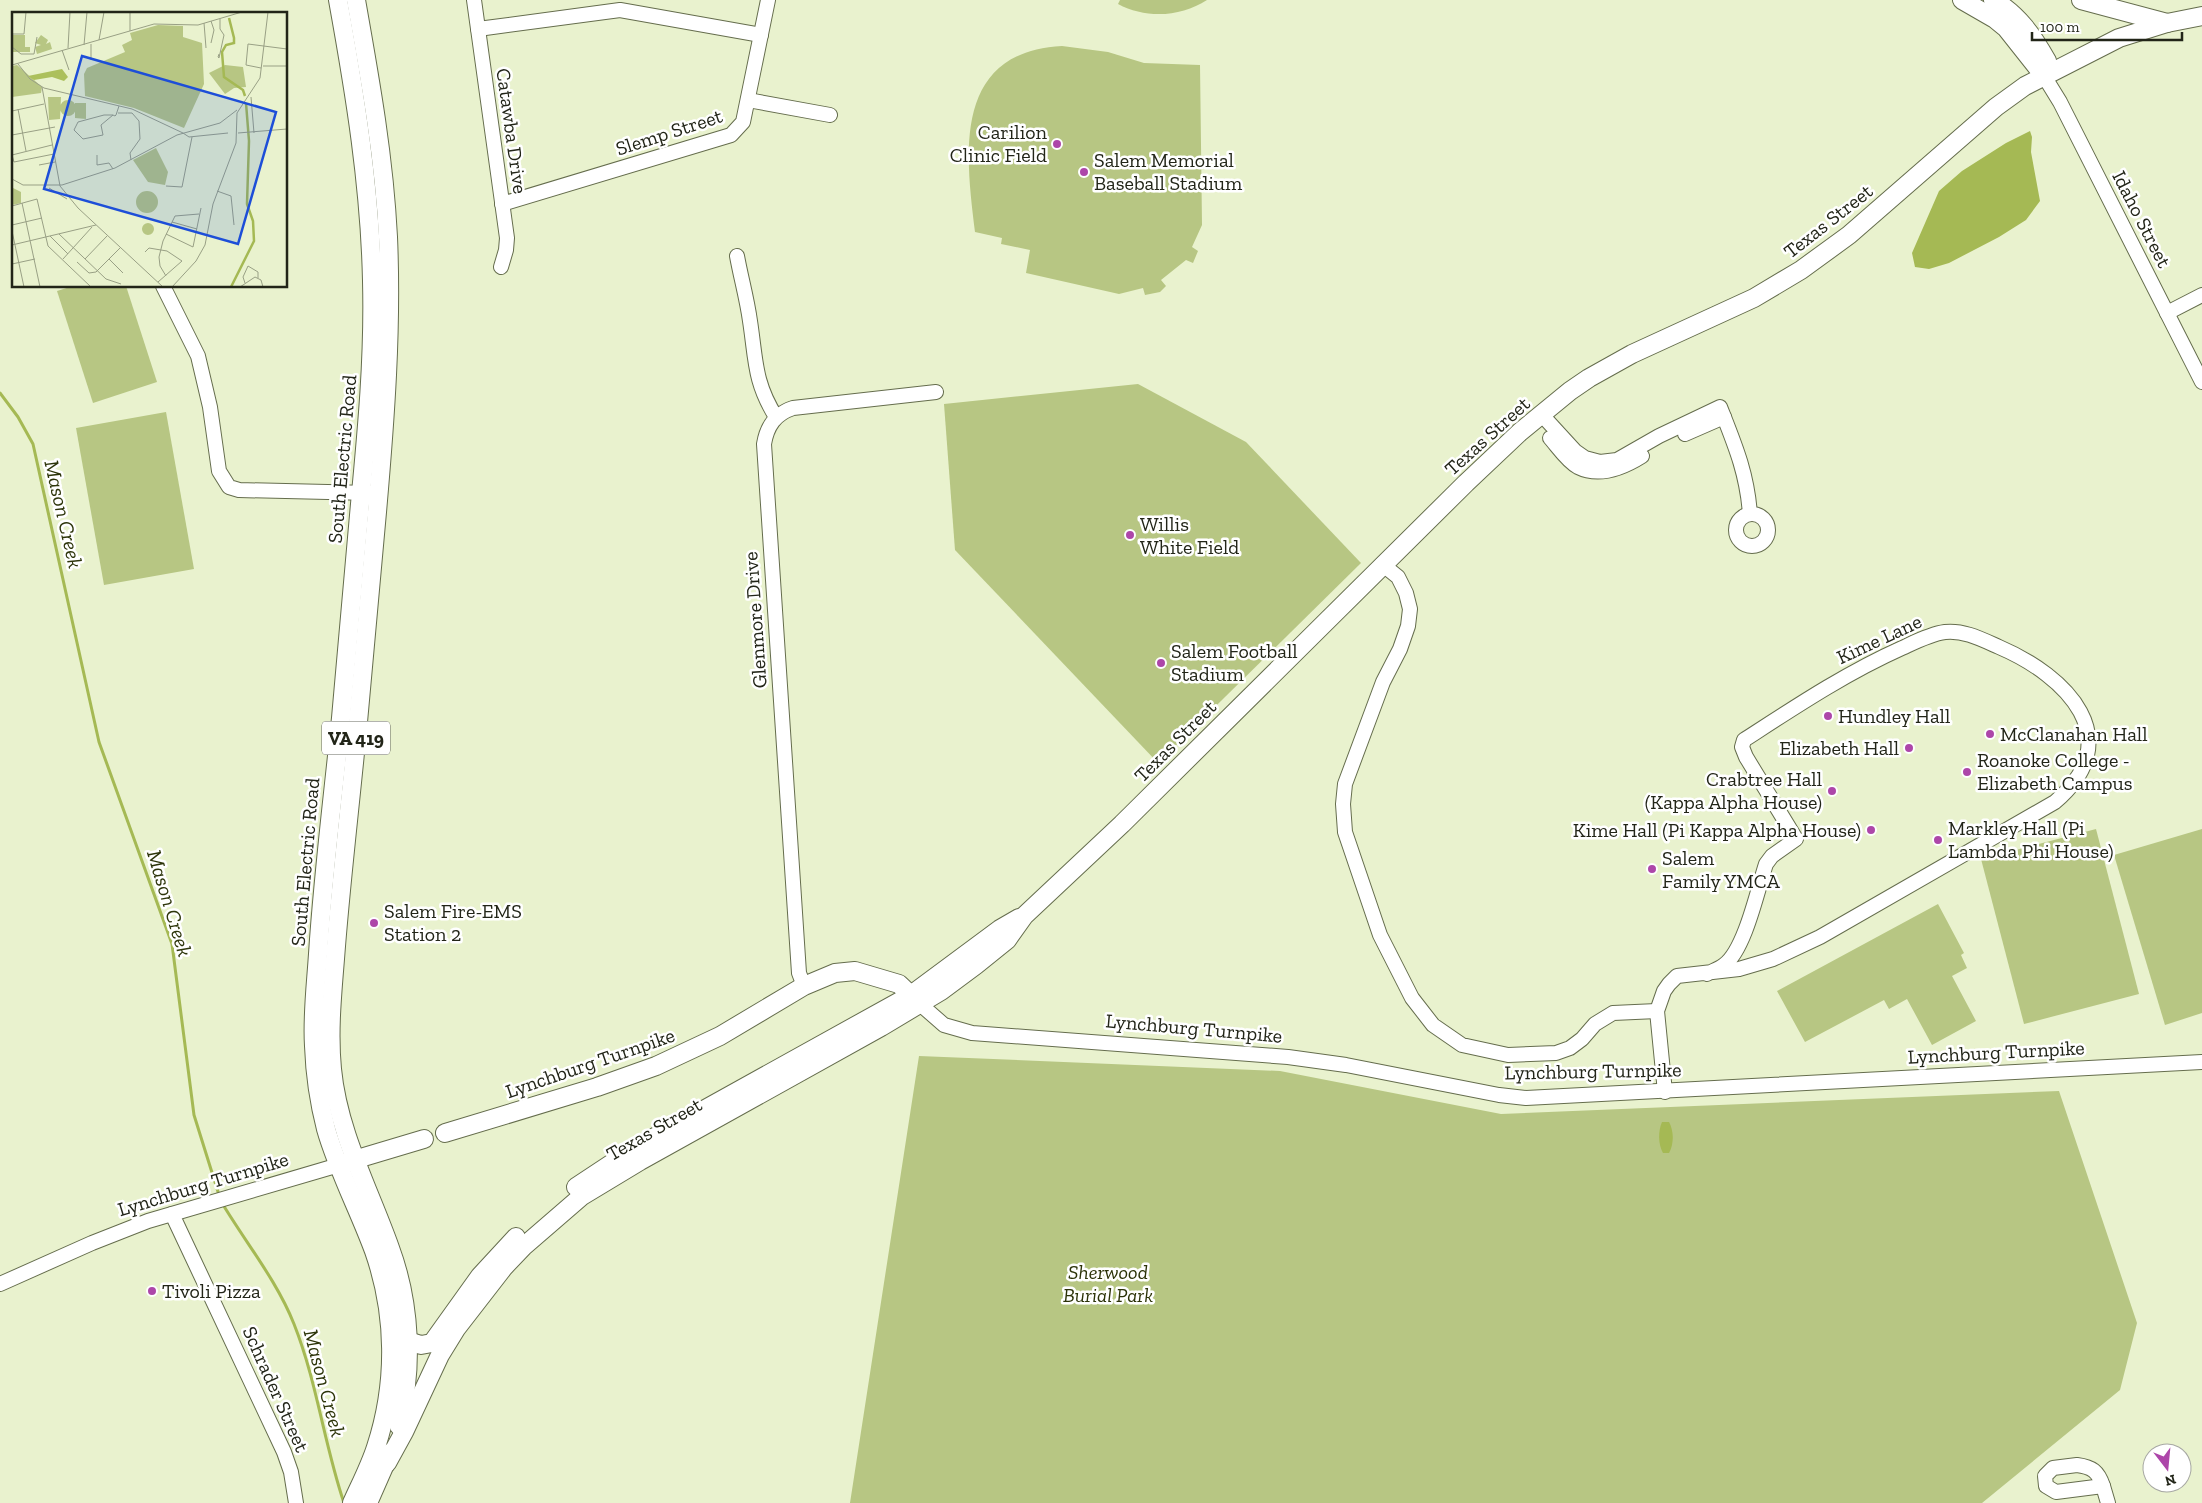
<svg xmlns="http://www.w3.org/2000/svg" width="2202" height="1503" viewBox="0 0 2202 1503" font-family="'Zilla Slab',serif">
	<rect width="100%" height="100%" fill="#e9f2ce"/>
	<g fill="#b7c683">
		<path d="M1120,0H1207C1181,17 1146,19 1118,4Z"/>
		<path d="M1062,46L1108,52L1144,63L1200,65L1202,225L1192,247L1198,251L1193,263L1186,260L1161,280L1166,286L1160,292L1145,295L1143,288L1119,294L1026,273L1030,250L1001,244L1002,238L975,232C965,152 953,52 1062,46Z"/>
		<path d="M73,286H126L157,382L93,403L57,291Z"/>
		<path d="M1138,384L1246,442L1361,563L1158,763L955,550L944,404Z"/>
		<path d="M166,412L194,569L104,585L76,428Z"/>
		<path d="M2096,829L2139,994L2024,1024L1981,859Z"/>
		<path d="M2202,829V1013L2165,1025L2114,855Z"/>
		<path d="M1938,904L1964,953L1961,955L1967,968L1952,976L1976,1021L1932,1045L1907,999L1889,1009L1884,1000L1805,1042L1777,991Z"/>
		<path d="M919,1056L1280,1071L1501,1114L2059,1091L2137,1323L2120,1390L1982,1503H850Z"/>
	</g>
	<g fill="#a5b954">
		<path d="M2030,131L2032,137L2031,152L2040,201L2026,220L1999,237L1949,263L1929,269L1915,267L1912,253L1939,191L1962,171L2006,143Z"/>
		<path d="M1662,1122H1669C1674,1131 1674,1144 1669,1153H1663C1658,1144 1658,1131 1662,1122Z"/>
	</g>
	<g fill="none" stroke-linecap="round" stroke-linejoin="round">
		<g stroke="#a5b954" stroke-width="3">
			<path d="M0,393L18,417L33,444L99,742L172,944L194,1115L219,1195"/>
			<path d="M222,1203C246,1243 277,1281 294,1324C317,1382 324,1444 344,1503"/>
		</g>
		<defs>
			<g id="minor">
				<path d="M474,0L507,238L506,250L501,267"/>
				<path d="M478,29L620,10L761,35"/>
				<path d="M2044,76L2060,102L2202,382"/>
				<path d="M748,100L830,115"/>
				<path d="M502,204L731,135L743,122L768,0"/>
				<path d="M737,256C741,278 747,299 750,321C756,360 754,382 776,417"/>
				<path d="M163,286L198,356L210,407L219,471L229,487L239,490L370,493"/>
				<path d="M2167,313L2202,295"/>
				<path d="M1542,415L1575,451L1585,458L1600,462L1617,460L1659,436L1720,407C1735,445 1747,473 1750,514"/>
				<path d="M1685,434L1724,417"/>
				<path d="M1550,438C1558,447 1567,461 1578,467C1600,478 1623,468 1642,456"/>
				<circle cx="1752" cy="530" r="16"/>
				<path d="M1382,564L1398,577L1406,593L1410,609L1408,626L1400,649L1383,682L1345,784L1343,804L1345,832L1380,935L1412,998L1433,1025L1462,1045L1508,1055L1556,1053L1570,1048L1582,1039L1595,1024L1613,1013L1657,1011"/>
				<path d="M804,986L799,973L764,444C767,426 775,414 793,408L936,392"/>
				<path d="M920,1004L944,1025L972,1033L1288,1057L1346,1065L1499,1095L1526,1098L2202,1062"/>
				<path d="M1665,1092L1657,1011L1664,991L1669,984L1677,976L1739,969L1773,959L1820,937L2055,802C2129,739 2067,676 1999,647C1981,639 1964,630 1945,632C1930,634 1915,642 1902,648C1846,673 1795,707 1744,740L1742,747L1746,757L1796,839L1772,856L1766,864C1758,888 1745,950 1724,965C1719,969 1712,971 1707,974"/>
				<path d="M172,1214L284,1452L291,1472L296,1503"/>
				<path d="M0,1284L92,1243L148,1221L339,1165"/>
				<path d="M2077,1465C2092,1467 2098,1471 2103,1486L2056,1492L2046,1486L2045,1476L2053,1468Z"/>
				<path d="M2103,1486L2108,1503"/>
			</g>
			<g id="major">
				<path d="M338,0C355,94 370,186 372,281C374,356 367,430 360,504C354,575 348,646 341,718C333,797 323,875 318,954C316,985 312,1016 314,1046C315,1074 319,1102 326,1129C338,1171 359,1210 374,1251C396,1314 397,1383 376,1447C370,1466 360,1485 352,1503"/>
				<path d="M356,0C370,79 384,157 388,237C392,329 385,421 377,512C370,582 364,652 358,722C351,797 342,871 336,946C333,987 328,1028 332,1069C338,1132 369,1189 390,1248C411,1305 413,1367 399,1426"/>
				<path d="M1962,0L1995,19L2006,28L2044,76"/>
				<path d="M1993,0C2018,14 2033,36 2047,61L2044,76"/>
				<path d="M2081,0L2167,23"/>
				<path d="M445,1133L597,1087L656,1066L720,1036L804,986L835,973L855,971L899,984L918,1002"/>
				<path d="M347,1162L424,1139"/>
				<path d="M576,1187L635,1148L911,995L1000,929L1019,918"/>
				<path d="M408,1341L421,1345L432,1343L480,1276L516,1237"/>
				<path d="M387,1463L404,1432L440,1355L456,1329L504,1267L523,1247L582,1196L640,1161L881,1027L941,991L976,965L1007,940L1024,916L1122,824L1466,483L1520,432L1570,391L1589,378L1632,354L1754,298L1801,270L1849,235L1996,107L2025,86L2119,38L2167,23L2202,16"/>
				<path d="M368,1503L390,1453"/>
			</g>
		</defs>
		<use href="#minor" stroke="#656d4d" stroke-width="16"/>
		<use href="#major" stroke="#656d4d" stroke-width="20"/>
		<use href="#minor" stroke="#fff" stroke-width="14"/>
		<use href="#major" stroke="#fff" stroke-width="18"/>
	</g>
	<g fill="#ad46a9" stroke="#fff" stroke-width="2">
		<circle cx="1057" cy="144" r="5"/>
		<circle cx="1084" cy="172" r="5"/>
		<circle cx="1130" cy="535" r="5"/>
		<circle cx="1161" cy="663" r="5"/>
		<circle cx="1828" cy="716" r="5"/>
		<circle cx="1990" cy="734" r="5"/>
		<circle cx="1909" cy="748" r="5"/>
		<circle cx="1967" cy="772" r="5"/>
		<circle cx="1832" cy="791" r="5"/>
		<circle cx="1871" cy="830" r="5"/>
		<circle cx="1938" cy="840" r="5"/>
		<circle cx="1652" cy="869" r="5"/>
		<circle cx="374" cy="923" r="5"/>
		<circle cx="152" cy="1291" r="5"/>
	</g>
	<g text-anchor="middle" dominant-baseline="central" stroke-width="5" stroke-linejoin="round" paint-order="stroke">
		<rect fill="#fff" stroke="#64665d" stroke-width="1" x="322" y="721.5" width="68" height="33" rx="4"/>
		<g font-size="19" font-weight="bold" fill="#222518">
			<text x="356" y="738">VA 419</text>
		</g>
		<g font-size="20" fill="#222518" stroke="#fff">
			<text transform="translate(512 131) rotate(82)">Catawba Drive</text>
			<text transform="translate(669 132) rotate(-18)">Slemp Street</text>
			<text transform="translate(2142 219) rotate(63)">Idaho Street</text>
			<text transform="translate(1828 221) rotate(-38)">Texas Street</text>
			<text transform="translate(1487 436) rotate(-42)">Texas Street</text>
			<text transform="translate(342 459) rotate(-85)">South Electric Road</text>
			<text transform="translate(755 620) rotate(-94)">Glenmore Drive</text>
			<text transform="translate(1879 639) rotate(-25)">Kime Lane</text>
			<text transform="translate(1175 741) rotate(-45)">Texas Street</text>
			<text transform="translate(305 862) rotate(-85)">South Electric Road</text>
			<text transform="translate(1194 1028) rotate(5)">Lynchburg Turnpike</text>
			<text transform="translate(1996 1052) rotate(-3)">Lynchburg Turnpike</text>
			<text transform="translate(590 1063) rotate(-19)">Lynchburg Turnpike</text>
			<text transform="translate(1593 1071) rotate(-1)">Lynchburg Turnpike</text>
			<text transform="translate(654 1129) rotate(-30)">Texas Street</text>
			<text transform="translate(203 1184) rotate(-17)">Lynchburg Turnpike</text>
			<text transform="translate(276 1389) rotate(66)">Schrader Street</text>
		</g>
		<g font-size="20" fill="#222518" stroke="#fff" text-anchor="start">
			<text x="1047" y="132" text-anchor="end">Carilion<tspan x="1047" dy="23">Clinic Field</tspan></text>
			<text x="1094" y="160">Salem Memorial<tspan x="1094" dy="23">Baseball Stadium</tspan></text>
			<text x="1140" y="524">Willis<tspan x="1140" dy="23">White Field</tspan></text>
			<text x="1171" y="651">Salem Football<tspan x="1171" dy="23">Stadium</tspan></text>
			<text x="1838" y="716">Hundley Hall</text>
			<text x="2000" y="734">McClanahan Hall</text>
			<text x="1899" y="748" text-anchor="end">Elizabeth Hall</text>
			<text x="1977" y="760">Roanoke College -<tspan x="1977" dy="23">Elizabeth Campus</tspan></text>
			<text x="1822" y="779" text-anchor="end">Crabtree Hall<tspan x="1822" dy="23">(Kappa Alpha House)</tspan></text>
			<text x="1948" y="828">Markley Hall (Pi<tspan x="1948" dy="23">Lambda Phi House)</tspan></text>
			<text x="1861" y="830" text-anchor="end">Kime Hall (Pi Kappa Alpha House)</text>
			<text x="1662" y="858">Salem<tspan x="1662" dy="23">Family YMCA</tspan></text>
			<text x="384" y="911">Salem Fire-EMS<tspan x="384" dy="23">Station 2</tspan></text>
			<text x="162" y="1291">Tivoli Pizza</text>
		</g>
		<g font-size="20" font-style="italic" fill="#2b3207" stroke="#fff">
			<text x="1108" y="1272">Sherwood<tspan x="1108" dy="23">Burial Park</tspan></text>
		</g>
		<g font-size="21" font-style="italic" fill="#2d350a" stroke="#fff">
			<text transform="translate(64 514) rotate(77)">Mason Creek</text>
			<text transform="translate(170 903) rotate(73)">Mason Creek</text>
			<text transform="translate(325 1383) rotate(75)">Mason Creek</text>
		</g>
	</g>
	<g transform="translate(12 12)">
		<rect width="275" height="275" fill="#e9f2ce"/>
		<path d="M146,13L171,14V25L190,31L192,72L172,116L122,96L73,84L72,62L75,56L113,40L110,33L120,28L118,21ZM0,23H13V35H18V40H0ZM29,23L36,28L34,32L38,30L40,37L25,42L23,35L29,33L23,31ZM5,53L30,75L29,81L0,85V54ZM213,53L231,55L234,75L222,76L213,82L197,61ZM36,85H49L48,107L37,108ZM48 96a8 8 0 1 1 16 0a8 8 0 1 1-16 0ZM63,91H74V107L63,106ZM144,136L156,160L153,173L136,170L121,148ZM1,176L9,180V191L0,193ZM124 190a11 11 0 1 1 22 0a11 11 0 1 1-22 0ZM130 217a6 6 0 1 1 12 0a6 6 0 1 1-12 0Z" fill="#b7c683"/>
		<path d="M50,57L56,65L52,69L40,65L22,68L16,64Z" fill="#acc05c"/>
		<path fill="none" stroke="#a5b954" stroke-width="2.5" d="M217,6L222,26V31L214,33L210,40L212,65L231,78L233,84M219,275L242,229L241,209L235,192L237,129L234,91"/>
		<path fill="none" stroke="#99a085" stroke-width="1" d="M118,0V19M199,9L202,18L199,31M192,11L194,36M0,22H12L14,0M87,28L92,0M72,33L75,0M0,35L9,42H22M56,36L58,0M50,38L57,58M22,42L25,25M207,42L206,45L207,46L212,23L208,17V7M79,48V32M6,52L18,67L32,76L120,97L171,121M0,53L142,12L186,13L230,0M251,54H275M249,56L234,53L236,32L275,37M30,75L48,174M239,85L242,121M6,97L14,139M0,99L32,92M106,101H120L127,109L128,127L118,141L119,148M101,103L89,113L91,123L71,127L62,118L66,110L92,103H101L103,104L104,103L107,94M171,121L177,125L216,121M226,121L275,117M0,123L43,115M0,143L2,150L42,142M0,143L40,133M85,143V153L97,151L101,157M27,153L43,150M0,167L11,173H50L103,156L165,123L208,111L225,98M48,174L66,196L151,275M154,174L170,175L180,125M37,176L55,187M205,179L219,184L222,213M10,191L28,275M0,194L25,187L36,234L79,275M163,204L187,202M160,210L185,217M0,213L30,206M0,219L12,275M47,222L94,267L109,272M154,222L181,235L189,196M38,224L56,242M0,233L84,213M133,240L137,236L155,239L170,249L146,270M51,247L80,215M73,247L95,224M97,247L111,261M65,250L77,261L84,260L108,236M0,252L23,247M154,264L148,254L147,245L151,229L163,204M233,271L231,265L236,254L246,260V266M160,275L184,249L193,233L201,192L224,131L225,101L248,66L256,0M228,275L243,265L249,268L251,275"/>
		<path fill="#1d4ed8" fill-opacity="0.15" stroke="#1d4ed8" stroke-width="2.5" d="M70,44L264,100L226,232L32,177Z"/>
		<rect width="275" height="275" fill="none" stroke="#222518" stroke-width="2.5"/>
	</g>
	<g transform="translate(2167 1468) rotate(164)"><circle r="24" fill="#ffffff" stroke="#a7a8a3"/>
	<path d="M0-4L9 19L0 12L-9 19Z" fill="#ad46a9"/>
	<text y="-8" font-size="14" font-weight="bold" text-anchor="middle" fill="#222518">N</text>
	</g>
	<path d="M2032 32v8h150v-8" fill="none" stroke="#222518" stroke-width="2.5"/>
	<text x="2040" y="32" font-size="15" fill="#222518" stroke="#ffffff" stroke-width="4" paint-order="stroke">100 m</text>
</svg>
